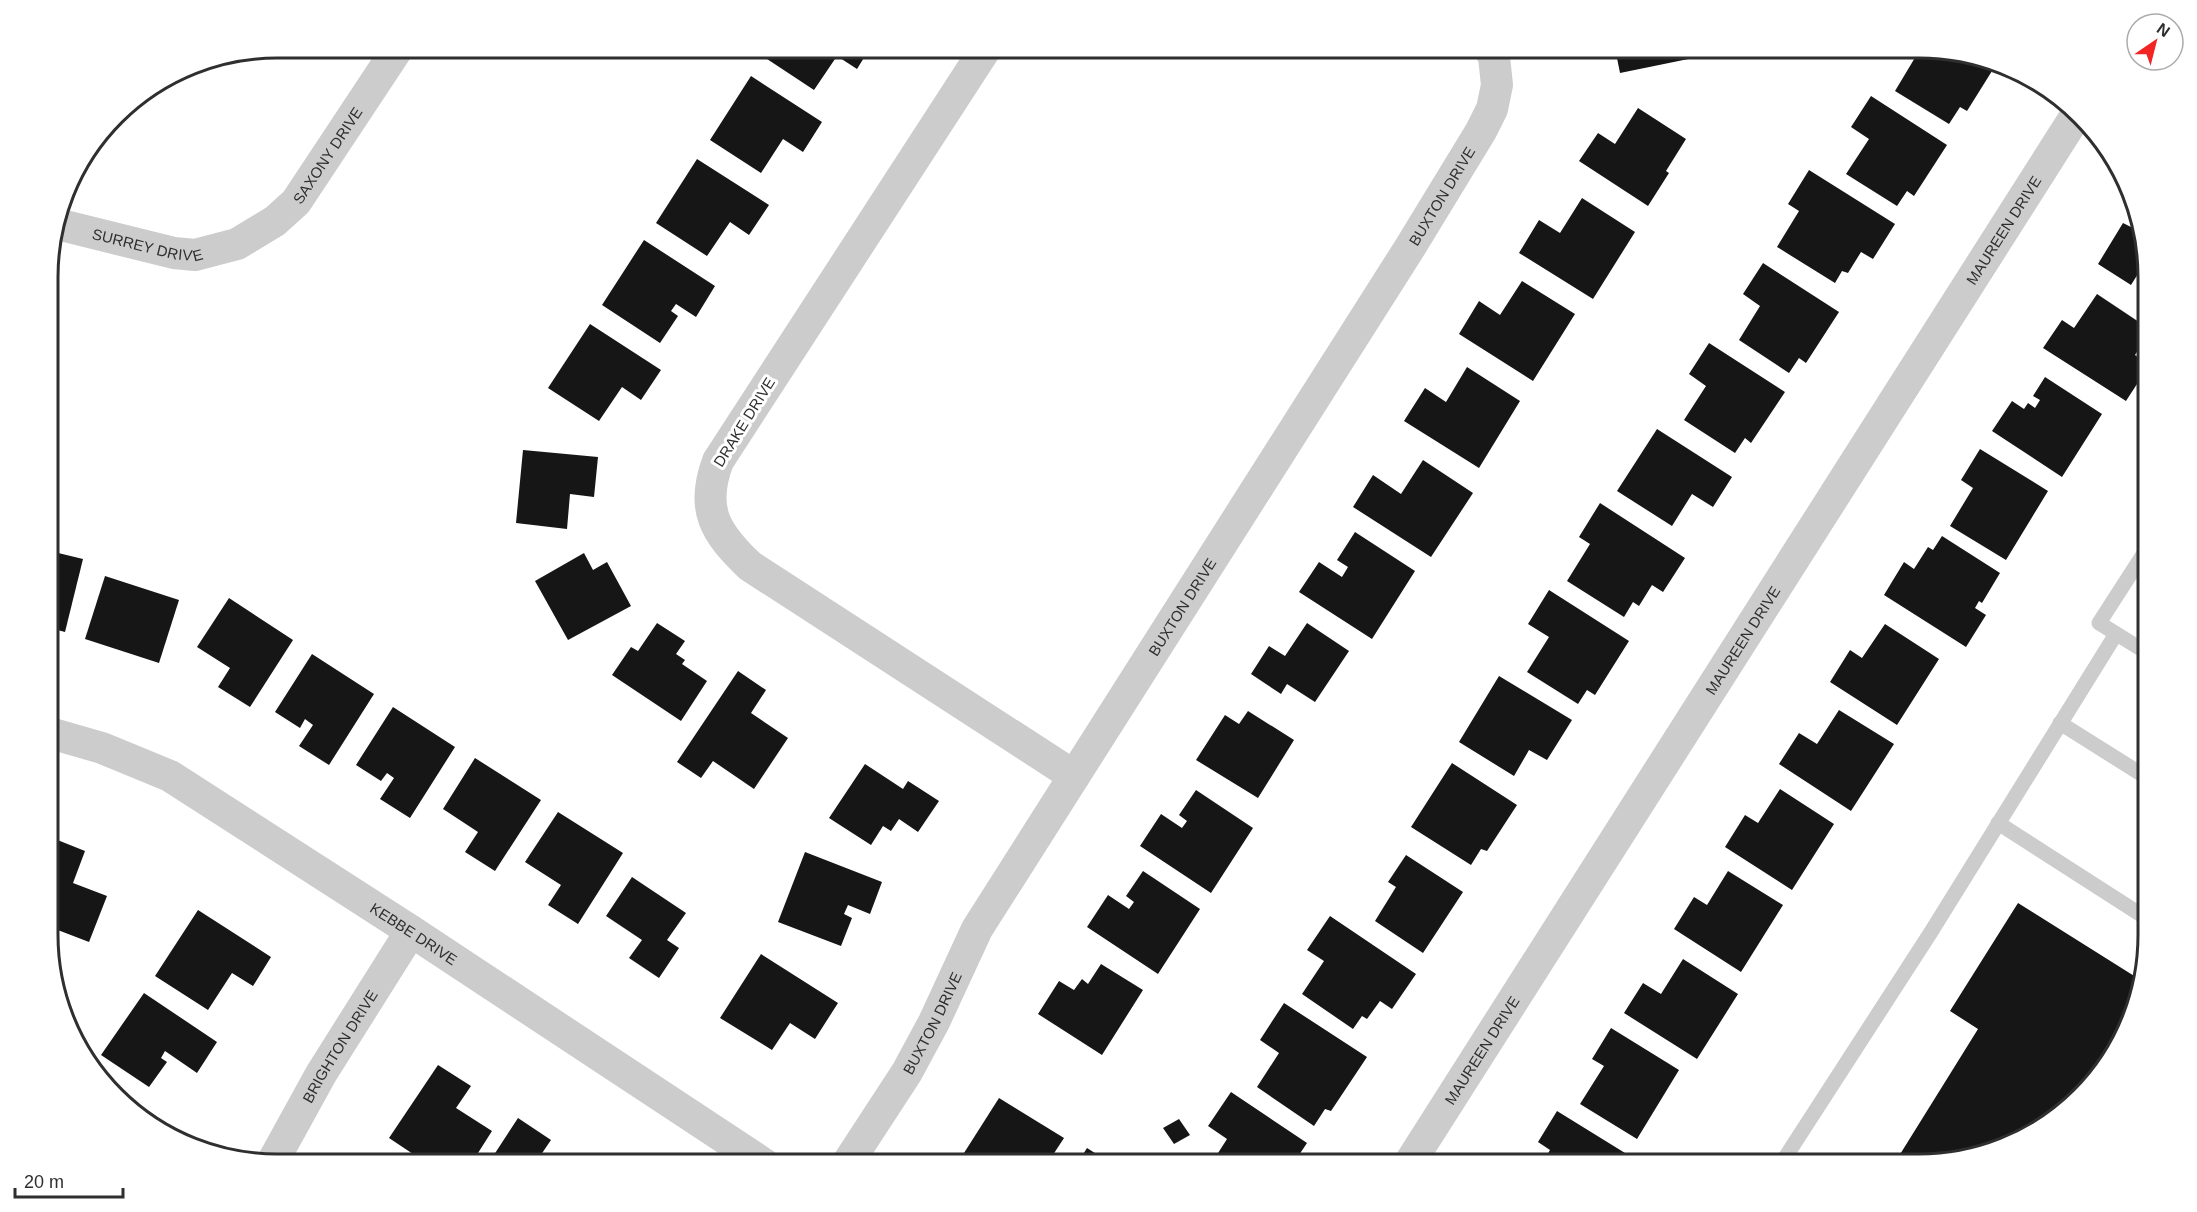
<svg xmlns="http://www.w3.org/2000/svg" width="2197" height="1212" viewBox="0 0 2197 1212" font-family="Helvetica,sans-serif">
	<rect width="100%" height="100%" fill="#fff"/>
	<g fill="#161616">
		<path d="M769,48H870L857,69L837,56L814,90L764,57Z"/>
		<path d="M1615,48H1701L1703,56L1620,73Z"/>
		<path d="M1903,48H1920L1979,56L1997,63L1967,111L1960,107L1949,124L1895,91L1916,56Z"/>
		<path d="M751,76L822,122L803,152L783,139L761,173L710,140Z"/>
		<path d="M1871,96L1947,145L1914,196L1907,191L1897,206L1846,174L1869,139L1851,127Z"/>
		<path d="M1638,108L1686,139L1666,171L1669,173L1648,206L1579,161L1598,133L1615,144Z"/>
		<path d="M697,159L769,205L749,235L730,222L707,256L656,223Z"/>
		<path d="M1809,170L1895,224L1873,259L1861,252L1848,273L1842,271L1835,283L1777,247L1799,211L1788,204Z"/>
		<path d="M1582,198L1635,232L1593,299L1519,253L1539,220L1560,233Z"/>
		<path d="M2139,214L2148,262V274L2141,269L2131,285L2098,264L2123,223L2131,227Z"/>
		<path d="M644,240L715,286L696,317L676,304L671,311L678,316L660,343L602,305Z"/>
		<path d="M1763,263L1839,312L1806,363L1799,358L1789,373L1739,340L1760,306L1743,294Z"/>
		<path d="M1522,281L1575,314L1533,381L1459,334L1479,301L1500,315Z"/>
		<path d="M2097,294L2148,328V335L2135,355L2148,364V367L2126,401L2043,348L2062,320L2074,328Z"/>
		<path d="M590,324L661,370L641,400L622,387L599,421L548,388Z"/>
		<path d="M1709,343L1785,392L1751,443L1745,438L1735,453L1684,420L1706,386L1689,374Z"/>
		<path d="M1467,367L1520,401L1479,468L1404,421L1425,388L1446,402Z"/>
		<path d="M2045,377L2102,414L2062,477L1992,431L2012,401L2024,409L2028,403L2035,408L2040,400L2033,396Z"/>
		<path d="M1657,429L1732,477L1713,507L1692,494L1672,526L1617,491Z"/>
		<path d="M1980,449L2048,491L2006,560L1950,526L1973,488L1961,480Z"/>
		<path d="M523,450L598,457L594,497L570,494L567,529L516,523Z"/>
		<path d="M1423,460L1473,493L1431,557L1353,507L1373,475L1401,494Z"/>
		<path d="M1600,503L1685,558L1663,592L1652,585L1639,606L1633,602L1624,617L1567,581L1590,544L1579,537Z"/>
		<path d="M1355,532L1415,571L1372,639L1299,592L1319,562L1342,577L1348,567L1337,560Z"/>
		<path d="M1942,536L2000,573L1982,603L1979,601L1975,608L1986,615L1966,647L1884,595L1904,562L1914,569L1928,547L1933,550Z"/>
		<path d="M50,551L83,559L65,632L50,628Z"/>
		<path d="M584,553L593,570L607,562L631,606L568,640L535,581Z"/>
		<path d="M105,576L179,600L159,663L85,639Z"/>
		<path d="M1549,590L1629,641L1595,695L1587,690L1578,704L1527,672L1549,637L1528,624Z"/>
		<path d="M229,598L293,640L250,707L218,687L230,668L197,647Z"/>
		<path d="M657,623L685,641L676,654L685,660L682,664L707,681L681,721L612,675L631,647L638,651Z"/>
		<path d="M1307,623L1349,651L1315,702L1287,684L1281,694L1251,674L1269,646L1285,656Z"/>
		<path d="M1885,624L1939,659L1897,725L1830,682L1850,650L1862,658Z"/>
		<path d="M312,654L374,694L329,765L299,746L313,725L305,719L300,728L275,712Z"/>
		<path d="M738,671L766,690L751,713L788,738L754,789L713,761L701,778L677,762Z"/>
		<path d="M1499,676L1572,720L1547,760L1529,750L1514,776L1459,742Z"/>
		<path d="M393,707L455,747L410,818L380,799L394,778L387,773L381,781L356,765Z"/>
		<path d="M1839,710L1894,744L1851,811L1779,764L1799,733L1817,744Z"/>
		<path d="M1248,711L1294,740L1258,798L1196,760L1225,715L1239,724Z"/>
		<path d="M475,758L541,800L495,871L465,852L478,832L443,809Z"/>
		<path d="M1452,763L1517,805L1487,851L1481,849L1471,865L1411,827Z"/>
		<path d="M865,764L903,789L908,781L939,801L918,832L899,819L891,831L883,826L871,845L829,818Z"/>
		<path d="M1780,789L1834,824L1792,890L1725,847L1745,815L1758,823Z"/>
		<path d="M1196,790L1253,828L1211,893L1140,846L1161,814L1182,828L1187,821L1179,815Z"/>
		<path d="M558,812L623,853L578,924L548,905L561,885L525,862Z"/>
		<path d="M50,837L85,851L73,883L107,896L89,942L50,927Z"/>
		<path d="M805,852L882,882L870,914L848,905L844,914L852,918L841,946L778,922Z"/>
		<path d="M1406,855L1463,892L1423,953L1375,921L1396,887L1388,882Z"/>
		<path d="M1143,871L1200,909L1158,974L1087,927L1108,895L1129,909L1134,902L1126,896Z"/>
		<path d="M1728,871L1783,905L1741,972L1674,929L1694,897L1707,905Z"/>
		<path d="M632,877L686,913L667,940L679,948L659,978L629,958L642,940L606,916Z"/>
		<path d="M2018,903L2139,979L2118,1049L2047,1126L1993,1152L1934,1164H1894L1978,1029L1950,1011Z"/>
		<path d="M198,910L271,957L253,986L232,973L208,1010L155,976Z"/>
		<path d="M1330,916L1416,974L1392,1009L1380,1001L1367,1019L1362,1016L1353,1029L1302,994L1324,961L1307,950Z"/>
		<path d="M761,954L838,1003L815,1039L790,1023L772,1050L720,1018Z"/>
		<path d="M1683,959L1738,994L1697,1059L1624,1013L1643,983L1661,994Z"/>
		<path d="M1101,964L1143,990L1102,1055L1038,1014L1059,981L1074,990L1082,979L1088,984Z"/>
		<path d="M144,993L217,1042L197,1073L165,1051L161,1058L167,1062L149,1087L101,1055Z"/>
		<path d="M1284,1003L1367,1057L1331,1111L1325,1109L1314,1126L1257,1087L1279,1053L1260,1040Z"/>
		<path d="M1611,1028L1679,1070L1637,1139L1580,1104L1604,1066L1592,1059Z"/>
		<path d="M438,1065L471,1086L456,1108L492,1131L471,1164H428L389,1138Z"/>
		<path d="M1231,1092L1307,1143L1293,1164H1211L1227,1139L1208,1126Z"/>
		<path d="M999,1098L1064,1138L1047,1164H957Z"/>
		<path d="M141,1111L175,1134L172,1137L163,1133Z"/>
		<path d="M1557,1111L1625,1153L1619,1164H1542L1550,1150L1538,1142Z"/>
		<path d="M518,1118L551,1140L536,1162L540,1164H488Z"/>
		<path d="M1179,1119L1190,1135L1174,1144L1163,1128Z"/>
		<path d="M1087,1148L1112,1164H1077Z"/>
		<path d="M1862,1156L1875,1164H1857Z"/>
	</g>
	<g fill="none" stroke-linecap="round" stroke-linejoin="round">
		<g stroke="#ccc" stroke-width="15">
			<path d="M2148,547L2099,623L2149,654"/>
			<path d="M2060,723L2149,779"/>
			<path d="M1998,823L2149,920"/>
			<path d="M1781,1164L1931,932L2116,634"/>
		</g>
		<g stroke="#ccc" stroke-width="32">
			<path d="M986,48L718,461C700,509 715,533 750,566L1074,776"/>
			<path id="s1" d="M57,224L174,253L195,255L237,244L275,221L296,202L398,48"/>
			<path id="s2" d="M50,733L102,748L170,776L411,931L764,1164"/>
			<path id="s3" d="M272,1163L321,1074L411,931"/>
			<path id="s4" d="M847,1164L907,1072L934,1022L977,929L1409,249L1481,131L1492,109L1497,85L1494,57L1489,48"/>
			<path id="s5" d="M1409,1164L2075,117"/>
		</g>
	</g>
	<g text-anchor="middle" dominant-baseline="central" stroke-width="6" stroke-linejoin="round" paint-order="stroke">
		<g font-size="15" fill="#2f2f2f" stroke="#fff">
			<text stroke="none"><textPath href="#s1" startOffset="314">SAXONY DRIVE</textPath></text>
			<text stroke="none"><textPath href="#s4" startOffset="1137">BUXTON DRIVE</textPath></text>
			<text stroke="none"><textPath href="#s5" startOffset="1107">MAUREEN DRIVE</textPath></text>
			<text stroke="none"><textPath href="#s1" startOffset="93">SURREY DRIVE</textPath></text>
			<text transform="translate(744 422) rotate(-58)">DRAKE DRIVE</text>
			<text stroke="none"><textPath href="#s4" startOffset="651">BUXTON DRIVE</textPath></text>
			<text stroke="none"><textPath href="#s5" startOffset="621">MAUREEN DRIVE</textPath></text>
			<text stroke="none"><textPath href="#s2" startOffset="418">KEBBE DRIVE</textPath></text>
			<text stroke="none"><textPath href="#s4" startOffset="165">BUXTON DRIVE</textPath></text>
			<text stroke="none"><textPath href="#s3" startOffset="135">BRIGHTON DRIVE</textPath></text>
			<text stroke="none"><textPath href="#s5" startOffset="135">MAUREEN DRIVE</textPath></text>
		</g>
	</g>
	<path d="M0 0H2197V1212H0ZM277 58H1919A219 219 0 0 1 2138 277V935A219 219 0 0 1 1919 1154H277A219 219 0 0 1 58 935V277A219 219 0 0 1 277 58Z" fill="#fff" fill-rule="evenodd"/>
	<path fill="none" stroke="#2f2f2f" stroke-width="3" d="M277 58H1919A219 219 0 0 1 2138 277V935A219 219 0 0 1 1919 1154H277A219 219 0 0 1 58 935V277A219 219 0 0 1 277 58Z"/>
	<g transform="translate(2155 42) rotate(35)"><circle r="28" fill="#ffffff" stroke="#acacac" stroke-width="1.5"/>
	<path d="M0-4.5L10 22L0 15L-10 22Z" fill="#f22424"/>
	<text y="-9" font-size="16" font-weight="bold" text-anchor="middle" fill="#2f2f2f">N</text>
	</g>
	<path d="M15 1188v9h108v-9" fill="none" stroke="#2f2f2f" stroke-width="3"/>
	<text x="24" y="1188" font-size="18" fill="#2f2f2f" stroke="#ffffff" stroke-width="4.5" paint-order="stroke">20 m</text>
</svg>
